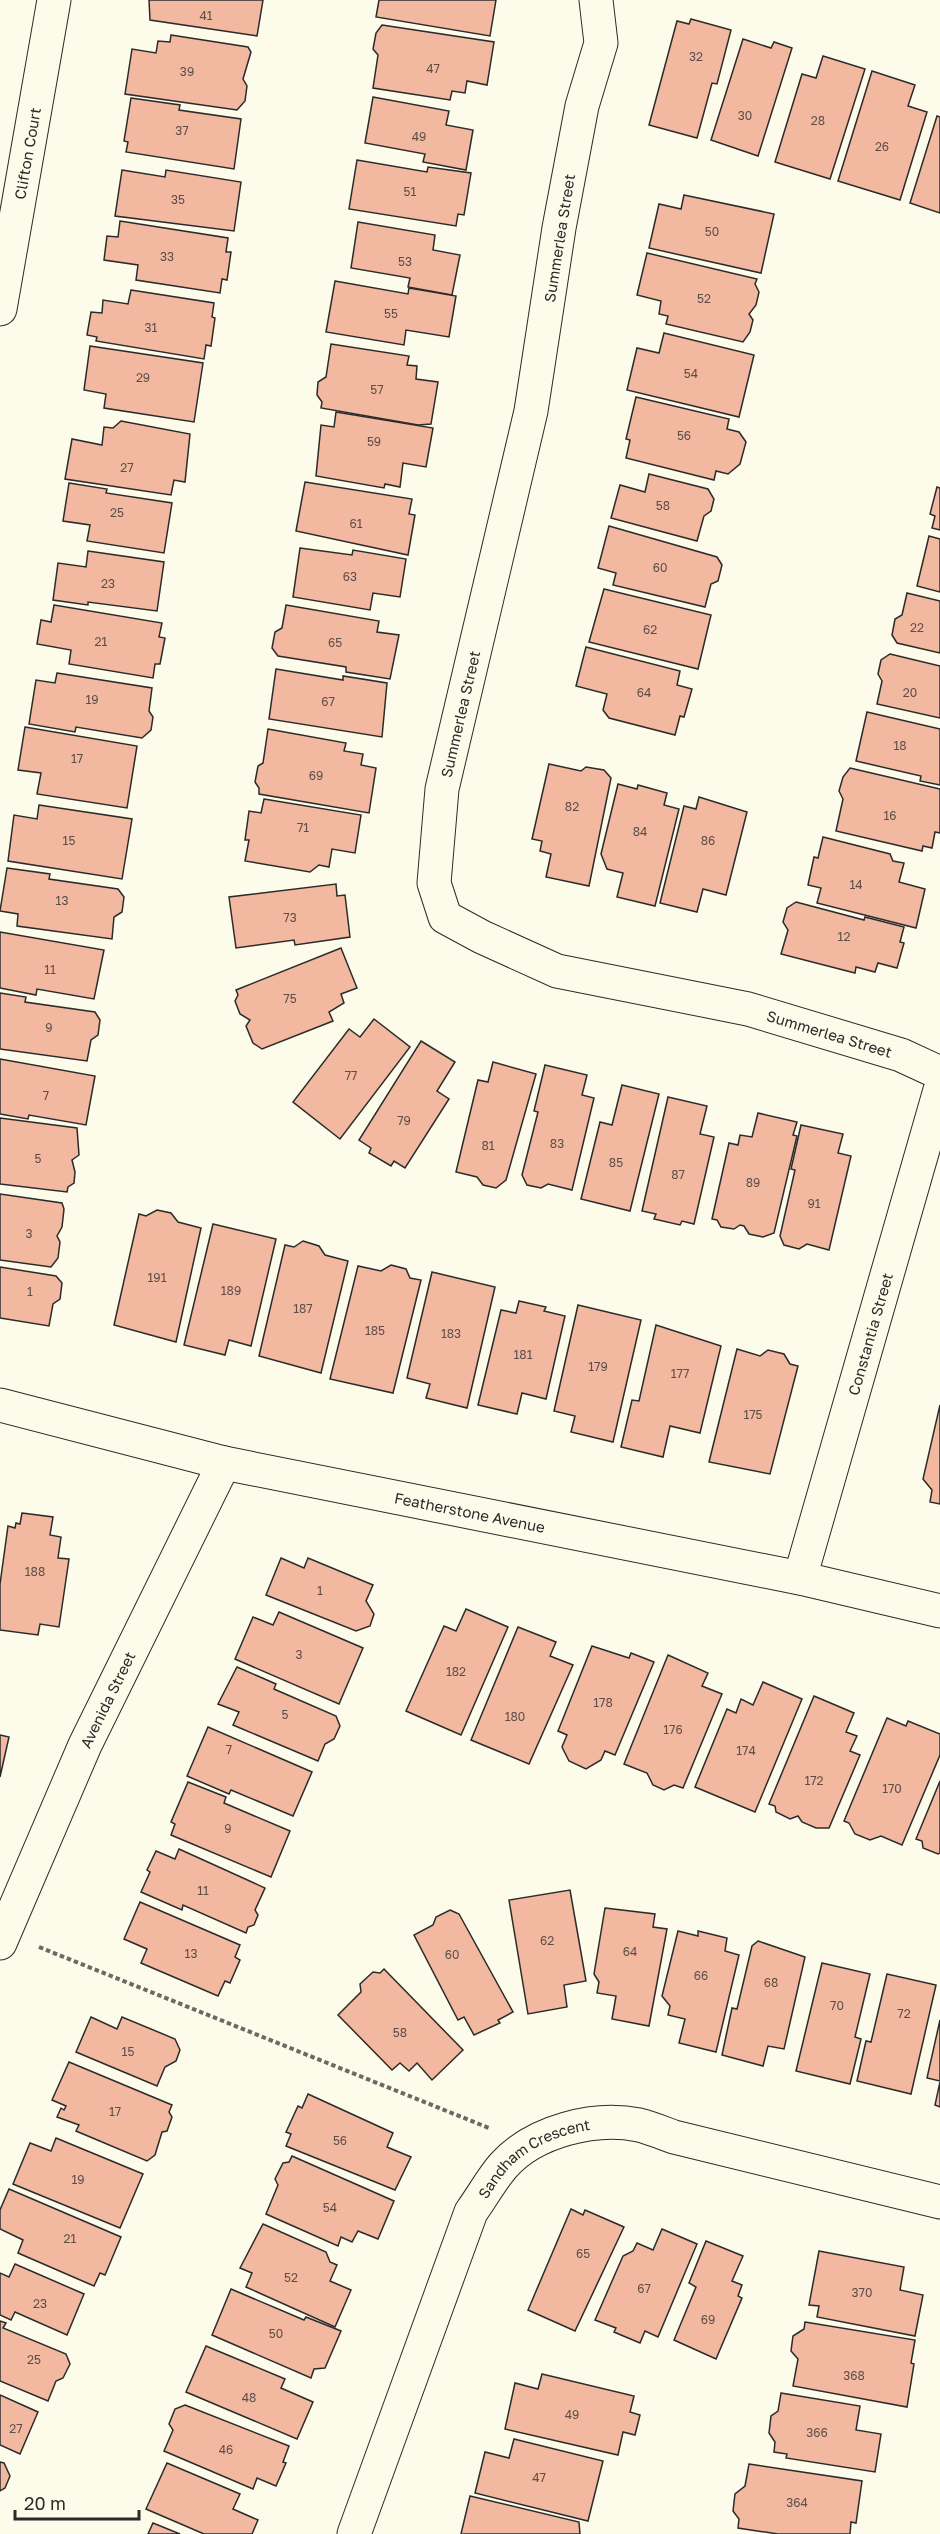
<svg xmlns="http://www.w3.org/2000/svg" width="940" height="2534" viewBox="0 0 940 2534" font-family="'Golos Text',sans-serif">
	<rect width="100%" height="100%" fill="#fdfbea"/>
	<g fill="#f2b8a0" stroke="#2b2b2b" stroke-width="1.5">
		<path d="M149,0H263L257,36L150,20Z"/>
		<path d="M379,0H496L490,36L376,17Z"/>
		<path d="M691,19L731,30L717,84L712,83L697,138L649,125L677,21L689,24Z"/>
		<path d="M382,25L494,42L487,85L467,81L465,93L452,91L450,100L373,88L378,55L373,49L376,33Z"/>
		<path d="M171,35L248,47L251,52L243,79L247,86L245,101L237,110L125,94L132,49L156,53L158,41L170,42Z"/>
		<path d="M743,39L771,48L774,42L792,48L758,156L711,140Z"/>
		<path d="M823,56L865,69L830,179L775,162L802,74L816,78Z"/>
		<path d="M872,71L915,85L908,106L927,112L900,200L838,181Z"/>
		<path d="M373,97L449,111L446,125L473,130L466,170L423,162L425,154L365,143Z"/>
		<path d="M131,98L180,105L179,110L241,119L234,169L126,152L128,142L124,141Z"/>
		<path d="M937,116L940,117V213L910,203Z"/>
		<path d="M357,160L427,172L428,167L471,173L464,215L458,214L456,226L349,209Z"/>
		<path d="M122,170L165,177L166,170L241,182L234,231L115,216Z"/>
		<path d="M684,195L774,214L761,273L649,248L659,204L681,209Z"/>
		<path d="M120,221L228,238L226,252H231L227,280L222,279L220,293L136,280L138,265L104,260L107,236L118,237Z"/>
		<path d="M358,222L435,235L433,250L460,255L452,295L408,287L410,278L351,268Z"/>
		<path d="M647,253L757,279L755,284L759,292L756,305L749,314L753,320L750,332L743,342L666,324L668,316L659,314L661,301L637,295Z"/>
		<path d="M335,281L408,294L409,288L456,296L449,337L406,330L404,345L326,332Z"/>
		<path d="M131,290L214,303L212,317L215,318L211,346L206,345L204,359L96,341L97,337L87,335L91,312L102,313L103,300L128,304Z"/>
		<path d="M664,333L754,355L739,417L627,390L637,348L659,353Z"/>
		<path d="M331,344L409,356L407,365L417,366L416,379L438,382L431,424L418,425L321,408L322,402L317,395L318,382L326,377Z"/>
		<path d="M90,346L203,363L194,422L104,408L106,394L84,390Z"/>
		<path d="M636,397L729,419L727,429L739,432L746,442L740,464L728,474L716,471L714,480L626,458L630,440L626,439Z"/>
		<path d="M336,412L433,428L426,467L403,463L400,487L385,484L384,488L316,476L321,425L334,427Z"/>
		<path d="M121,421L190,434L185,482L174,480L171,495L65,479L72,439L102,445L104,427L113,428Z"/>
		<path d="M649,474L708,489L714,499L711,511L704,516L697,541L611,518L620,485L645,492Z"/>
		<path d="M305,482L412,499L409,514L415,515L408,555L296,531Z"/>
		<path d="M69,483L107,489L106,493L172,503L164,553L87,541L90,525L63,521Z"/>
		<path d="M937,487L940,488V530L932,528L935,516L930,514Z"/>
		<path d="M609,526L717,557L722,565L718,581L711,584L705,607L613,585L616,573L598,568Z"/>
		<path d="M929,536L940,539V592L917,586Z"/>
		<path d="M300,548L352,555L353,550L406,559L400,597L373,593L370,610L293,597Z"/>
		<path d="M88,551L164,562L157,611L88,602V605L53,600L58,563L86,567Z"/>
		<path d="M604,589L711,615L698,669L589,642Z"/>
		<path d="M907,593L940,601V653L897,643L892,635L895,619L902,615Z"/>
		<path d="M54,605L162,623L159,637L165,638L160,664H155L153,678L69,664L71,650L37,644L41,620L51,622Z"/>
		<path d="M286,605L379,621L377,632L399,635L390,679L346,672V667L278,656L272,648L275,632L282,628Z"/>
		<path d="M586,647L680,671L677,685L692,689L684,717L680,716L675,735L609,718L603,710L607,694L576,686Z"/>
		<path d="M890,654L940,666V718L877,704L882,681L878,674L881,660Z"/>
		<path d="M276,669L343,680V676L387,683L382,737L269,719Z"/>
		<path d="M57,673L152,688L149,711L153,717L151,730L142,738L76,727L75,732L29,724L36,680L55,683Z"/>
		<path d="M867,712L940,729V785L920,781L921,776L856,761Z"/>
		<path d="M25,727L137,746L127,808L37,794L41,773L18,770Z"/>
		<path d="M268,729L346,743L344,751L363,754L361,765L376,768L369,813L259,794V788L255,782L258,766L263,763Z"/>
		<path d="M549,764L581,771L586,767L604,770L611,778L589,886L546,877L551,854L540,851L542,841L532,839Z"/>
		<path d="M850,768L940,789V833L935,832L932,848L923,846L922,851L836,831L843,799L839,791L843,777Z"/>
		<path d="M618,784L637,789L638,785L667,793L664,805L679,809L655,906L617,897L623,873L607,869L601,854Z"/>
		<path d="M699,797L747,812L726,895L703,889L697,912L660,903L684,806L696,809Z"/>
		<path d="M264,799L361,815L355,853L332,849L329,867L319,865L310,872L245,861L249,840H245L249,811L261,813Z"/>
		<path d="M39,805L132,819L122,879L8,861L14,815L37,819Z"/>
		<path d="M823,837L890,854L893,861L904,863L899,882L925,889L916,928L817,903L821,888L808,885L814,857L818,858Z"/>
		<path d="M7,868L50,874L49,879L118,889L124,897L122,912L114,917L112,939L17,926L18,914L0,911Z"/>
		<path d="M336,884L337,896L345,895L350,937L295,945L294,940L236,948L229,897Z"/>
		<path d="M796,902L864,920L865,917L904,927L900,942L904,943L897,968L878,963L875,972L856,967L855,973L781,954L788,930L783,922L787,908Z"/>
		<path d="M0,932L104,950L94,999L37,989L36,995L0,988Z"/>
		<path d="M341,948L357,988L341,994L344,1003L329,1012L333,1021L262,1049L253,1043L246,1026L250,1020L240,1014L235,1001L238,995L236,990Z"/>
		<path d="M0,993L26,997L25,1002L95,1012L100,1020L98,1035L91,1040L87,1061L0,1049Z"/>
		<path d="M374,1019L410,1047L340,1139L293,1102L349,1029L360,1037Z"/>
		<path d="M421,1041L455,1062L437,1091L449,1099L405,1168L394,1161L391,1166L369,1153L371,1148L359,1140Z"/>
		<path d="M0,1059L95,1076L86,1125L29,1115L28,1119L0,1114Z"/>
		<path d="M493,1062L536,1074L506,1180L496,1188L483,1185L477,1177L456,1172L478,1080L488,1082Z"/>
		<path d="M545,1065L587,1075L582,1095L594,1098L572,1190L548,1184L541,1188L527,1185L522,1175L538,1112L534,1111Z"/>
		<path d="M622,1085L659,1094L630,1211L581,1199L600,1122L612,1125Z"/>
		<path d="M668,1097L707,1106L700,1134L714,1137L694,1224L682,1221L680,1225L654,1219L656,1214L642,1211Z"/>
		<path d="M758,1113L797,1122L793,1135L797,1136L774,1233L763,1237L749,1234L744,1226L740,1225L734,1229L721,1227L717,1220L712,1219L729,1143L738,1145L740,1135L752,1137Z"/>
		<path d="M0,1118L77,1128L79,1155L72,1160L75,1172L74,1183L68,1187L67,1192L0,1184Z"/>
		<path d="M801,1125L843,1134L838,1153L851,1156L829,1250L807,1244L799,1249L784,1245L780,1236L795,1170L791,1169Z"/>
		<path d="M0,1194L62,1203L64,1209L62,1227L57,1236L60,1242L58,1258L51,1267L0,1260Z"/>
		<path d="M157,1210L171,1213L178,1222L201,1228L176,1342L114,1325L139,1214L146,1216Z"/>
		<path d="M213,1224L276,1239L251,1346L229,1340L225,1355L184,1345Z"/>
		<path d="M303,1241L319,1246L325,1255L348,1261L321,1373L259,1356L285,1245L294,1247Z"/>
		<path d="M391,1265L406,1269L410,1278L421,1280L393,1393L330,1379L358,1266L381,1271Z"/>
		<path d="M0,1267L56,1276L62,1283L60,1299L53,1304L49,1326L0,1318Z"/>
		<path d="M432,1272L495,1287L467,1408L426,1398L430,1384L407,1378Z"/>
		<path d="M519,1301L546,1307L544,1311L565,1316L546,1399L522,1393L517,1414L478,1405L501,1310L516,1313Z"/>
		<path d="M578,1305L641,1320L613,1442L571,1432L575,1416L554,1411Z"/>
		<path d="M656,1325L721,1346L700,1433L670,1426L663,1457L621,1447L632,1400L639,1401Z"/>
		<path d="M737,1349L760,1356L768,1350L784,1354L790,1364L798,1366L770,1474L709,1462Z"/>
		<path d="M940,1405V1504L930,1502L932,1490L923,1479Z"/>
		<path d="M22,1513L53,1517L50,1535L61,1537L58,1558L69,1559L59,1627L40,1624L38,1635L0,1630V1584L8,1526L15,1528L16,1523L20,1524Z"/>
		<path d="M281,1558L304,1568L308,1558L373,1585L366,1601L374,1614L370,1626L356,1631L266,1595Z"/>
		<path d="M466,1609L508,1627L461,1735L406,1711L444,1626L456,1631Z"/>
		<path d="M279,1612L363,1648L339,1704L235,1659L253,1617L273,1625Z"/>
		<path d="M518,1627L556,1642L550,1656L573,1665L529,1764L471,1740Z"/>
		<path d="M592,1646L629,1658L631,1653L654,1662L615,1755L605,1751L601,1760L586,1769L569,1761L562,1747L567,1735L558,1731Z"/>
		<path d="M668,1655L708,1673L702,1686L722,1694L683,1788L674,1785L664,1790L653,1785L647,1773L624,1764Z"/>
		<path d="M237,1667L276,1684L274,1689L336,1716L340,1726L334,1739L325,1744L318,1761L233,1725L239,1712L218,1704Z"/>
		<path d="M763,1682L802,1699L755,1812L695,1787L727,1709L736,1713L741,1699L753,1705Z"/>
		<path d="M814,1696L854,1713L846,1732L857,1736L850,1751L860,1755L829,1828H816L802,1822L798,1816L790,1819L776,1812L775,1806L769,1804Z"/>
		<path d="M887,1718L906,1726L908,1721L940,1734V1755L902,1845L881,1836L870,1840L855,1834L849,1823L844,1821Z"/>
		<path d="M208,1727L312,1772L293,1816L231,1790L229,1794L187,1776Z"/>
		<path d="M0,1735L9,1737L0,1777Z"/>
		<path d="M940,1781V1853L938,1854L923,1848L922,1841L916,1839Z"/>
		<path d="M188,1782L226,1797L224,1803L290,1831L271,1877L171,1835L175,1824L171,1822Z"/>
		<path d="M179,1849L265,1888L255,1910L258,1915L254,1925L248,1927L246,1933L183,1905L182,1910L141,1892L150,1872L147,1870L156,1851L175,1859Z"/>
		<path d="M570,1890L586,1981L564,1985L567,2007L528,2014L509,1900Z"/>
		<path d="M140,1902L240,1945L235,1957L240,1960L230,1983L225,1981L218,1996L141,1963L147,1949L124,1939Z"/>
		<path d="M605,1908L655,1914L653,1927L667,1929L649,2026L612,2019L616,1996L597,1993L599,1982L594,1974Z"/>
		<path d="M450,1910L459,1914L513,2012L498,2020L500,2023L474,2035L464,2017L458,2020L414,1935L433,1925L436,1917Z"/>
		<path d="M678,1931L698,1936V1931L727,1938L725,1951L739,1955L716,2052L679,2043L685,2019L668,2015L670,2006L662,1996Z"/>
		<path d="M758,1941L805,1957L784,2049L768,2046L763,2066L722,2055L732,2008L737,2009L752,1946Z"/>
		<path d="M822,1963L870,1974L855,2037L861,2039L850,2084L796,2071Z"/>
		<path d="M384,1969L463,2050L432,2080L417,2063L409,2071L400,2063L392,2070L338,2015L361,1992L360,1984L373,1972L380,1973Z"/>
		<path d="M887,1974L936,1985L911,2094L857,2081L866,2041L871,2042Z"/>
		<path d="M91,2017L117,2029L122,2017L175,2039L180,2050L176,2061L165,2067L157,2086L76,2052Z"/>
		<path d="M940,2020V2081L927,2078Z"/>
		<path d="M69,2062L172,2105L169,2112L172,2117L167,2131L162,2132L155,2155L147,2161L76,2131L79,2125L57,2117L61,2108L64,2110L66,2106L52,2100Z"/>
		<path d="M940,2082V2107L935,2105Z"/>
		<path d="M308,2094L393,2133L387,2147L411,2157L395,2190L286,2146L291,2134L286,2132L298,2106L302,2108Z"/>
		<path d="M56,2138L143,2174L120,2228L13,2184L30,2143L51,2151Z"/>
		<path d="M292,2156L394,2201L378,2239L358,2231L352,2242L341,2237L338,2246L266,2214L278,2185L275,2179L283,2163L289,2162Z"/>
		<path d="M9,2189L121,2237L105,2275L100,2273L94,2286L18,2253L23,2240L0,2229V2210Z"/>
		<path d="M571,2209L583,2215L585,2210L624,2227L575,2331L528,2310Z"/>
		<path d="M263,2224L326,2252L330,2262L337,2265L330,2281L351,2290L335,2327L246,2287L252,2273L240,2268Z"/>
		<path d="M662,2229L697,2244L658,2337L645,2331L640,2343L614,2332L616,2328L595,2320L623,2256L633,2251L637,2243L653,2250Z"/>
		<path d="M706,2241L743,2256L732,2281L742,2285L738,2296L742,2298L716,2359L674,2340L696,2287L689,2283Z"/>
		<path d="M819,2251L904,2267L900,2290L923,2295L915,2336L817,2317L819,2306L809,2305Z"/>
		<path d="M15,2264L84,2294L67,2335L15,2312L11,2320L0,2315V2273L9,2277Z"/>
		<path d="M231,2289L304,2320L306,2317L341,2331L325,2368L314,2369L311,2378L212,2335Z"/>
		<path d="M0,2321L6,2323L3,2328L66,2354L70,2364L63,2378L56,2381L48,2401L0,2381Z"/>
		<path d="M805,2322L915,2340L911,2363L914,2364L907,2407L793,2386L798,2359L791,2351L793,2336L804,2329Z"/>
		<path d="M206,2346L285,2379L281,2388L313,2402L297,2439L186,2392Z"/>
		<path d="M542,2374L634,2396L630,2412L640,2415L635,2435L623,2432L618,2455L505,2429L515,2383L538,2389Z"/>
		<path d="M781,2393L860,2406L856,2430L881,2434L875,2472L786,2458L787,2454L774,2452L775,2442L769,2433L771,2416L778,2411Z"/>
		<path d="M0,2395L38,2412L20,2454L0,2445Z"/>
		<path d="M185,2405L289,2446L283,2462L286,2463L276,2486L257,2478L253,2489L164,2451L173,2430L169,2424L175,2409Z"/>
		<path d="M514,2439L603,2461L588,2521L475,2493L485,2452L509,2458Z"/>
		<path d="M0,2462L4,2463L10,2476L5,2488L0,2491Z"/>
		<path d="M167,2463L240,2494L233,2509L258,2520L252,2534H204L146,2509Z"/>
		<path d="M749,2464L862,2481L856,2523L851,2522L850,2534H778L738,2528L739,2519L733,2511L735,2494L745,2486Z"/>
		<path d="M470,2496L579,2522L580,2534H461Z"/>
		<path d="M153,2523L180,2534H148Z"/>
	</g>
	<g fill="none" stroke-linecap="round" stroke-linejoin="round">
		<defs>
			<g id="street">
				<path id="s1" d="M596,0L601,43L582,106L559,228L531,411L442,789L434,883L445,917L482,937L557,971L748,1009L901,1055L940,1073"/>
				<path id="s2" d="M0,309L54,0"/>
				<path id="s3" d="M0,1405L224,1463L800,1578L940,1611"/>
				<path id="s4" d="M800,1578L940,1090"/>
				<path id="s5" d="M0,1943L85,1745L224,1463"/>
				<path id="s6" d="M354,2534L471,2212C482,2197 491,2180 503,2166C534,2131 594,2116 639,2125C651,2128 663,2133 674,2137L940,2202"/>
			</g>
		</defs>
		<use href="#street" stroke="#2b2b2b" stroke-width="35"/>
		<path stroke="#6a6964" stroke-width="4" stroke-dasharray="4.5 3" stroke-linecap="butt" d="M39,1947L489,2128"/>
		<use href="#street" stroke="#fdfbea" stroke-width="33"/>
	</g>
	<g text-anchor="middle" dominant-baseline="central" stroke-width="4.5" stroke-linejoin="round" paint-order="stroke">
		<g font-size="12" fill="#5d4e48">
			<text x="206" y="15">41</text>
			<text x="696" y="56">32</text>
			<text x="433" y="68">47</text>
			<text x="187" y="71">39</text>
			<text x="745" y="115">30</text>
			<text x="818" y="120">28</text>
			<text x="182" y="130">37</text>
			<text x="419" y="136">49</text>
			<text x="882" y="146">26</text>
			<text x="410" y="191">51</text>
			<text x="178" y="199">35</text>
			<text x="712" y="231">50</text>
			<text x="167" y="256">33</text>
			<text x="405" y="261">53</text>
			<text x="704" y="298">52</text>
			<text x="391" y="313">55</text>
			<text x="151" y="327">31</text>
			<text x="691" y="373">54</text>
			<text x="143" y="377">29</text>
			<text x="377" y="389">57</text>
			<text x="684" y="435">56</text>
			<text x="374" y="441">59</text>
			<text x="127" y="467">27</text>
			<text x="663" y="505">58</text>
			<text x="117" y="512">25</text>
			<text x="356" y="523">61</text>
			<text x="660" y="567">60</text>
			<text x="350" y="576">63</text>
			<text x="108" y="583">23</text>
			<text x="917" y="627">22</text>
			<text x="650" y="629">62</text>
			<text x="101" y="641">21</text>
			<text x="335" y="642">65</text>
			<text x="644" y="692">64</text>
			<text x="910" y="692">20</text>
			<text x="92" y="699">19</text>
			<text x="328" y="701">67</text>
			<text x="900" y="745">18</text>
			<text x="77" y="758">17</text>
			<text x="316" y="775">69</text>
			<text x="572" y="806">82</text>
			<text x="890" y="815">16</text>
			<text x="303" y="827">71</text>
			<text x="640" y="831">84</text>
			<text x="69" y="840">15</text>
			<text x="708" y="840">86</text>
			<text x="856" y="884">14</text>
			<text x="62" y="900">13</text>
			<text x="290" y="917">73</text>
			<text x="844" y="936">12</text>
			<text x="50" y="969">11</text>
			<text x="290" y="998">75</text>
			<text x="49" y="1027">9</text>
			<text x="351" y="1075">77</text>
			<text x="46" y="1095">7</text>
			<text x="404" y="1120">79</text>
			<text x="557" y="1143">83</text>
			<text x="488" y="1145">81</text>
			<text x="38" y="1158">5</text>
			<text x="616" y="1162">85</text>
			<text x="678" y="1174">87</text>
			<text x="753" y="1182">89</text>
			<text x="814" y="1203">91</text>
			<text x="29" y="1233">3</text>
			<text x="157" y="1277">191</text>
			<text x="231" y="1290">189</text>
			<text x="30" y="1291">1</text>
			<text x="303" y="1308">187</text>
			<text x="375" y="1330">185</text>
			<text x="451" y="1333">183</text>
			<text x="523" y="1354">181</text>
			<text x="598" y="1366">179</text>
			<text x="680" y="1373">177</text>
			<text x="753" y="1414">175</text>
			<text x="35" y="1571">188</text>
			<text x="320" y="1590">1</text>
			<text x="299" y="1654">3</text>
			<text x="456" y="1671">182</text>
			<text x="603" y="1702">178</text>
			<text x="285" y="1714">5</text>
			<text x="515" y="1716">180</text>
			<text x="673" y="1729">176</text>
			<text x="229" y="1749">7</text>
			<text x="746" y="1750">174</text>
			<text x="814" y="1780">172</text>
			<text x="892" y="1788">170</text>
			<text x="228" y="1828">9</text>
			<text x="203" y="1890">11</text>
			<text x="547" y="1940">62</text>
			<text x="630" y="1951">64</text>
			<text x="191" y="1953">13</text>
			<text x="452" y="1954">60</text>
			<text x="701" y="1975">66</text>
			<text x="771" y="1982">68</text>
			<text x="837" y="2005">70</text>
			<text x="904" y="2013">72</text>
			<text x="400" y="2032">58</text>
			<text x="128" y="2051">15</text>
			<text x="115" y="2111">17</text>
			<text x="340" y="2140">56</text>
			<text x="78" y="2179">19</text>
			<text x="330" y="2207">54</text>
			<text x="70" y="2238">21</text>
			<text x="583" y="2253">65</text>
			<text x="291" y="2277">52</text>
			<text x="644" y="2288">67</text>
			<text x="862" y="2292">370</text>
			<text x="40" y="2303">23</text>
			<text x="708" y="2319">69</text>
			<text x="276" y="2333">50</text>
			<text x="34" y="2359">25</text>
			<text x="854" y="2375">368</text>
			<text x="249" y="2397">48</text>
			<text x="572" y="2414">49</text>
			<text x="16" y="2428">27</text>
			<text x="817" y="2432">366</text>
			<text x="226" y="2449">46</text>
			<text x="539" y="2477">47</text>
			<text x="797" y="2502">364</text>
		</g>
		<g font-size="15" fill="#2b2b2b" stroke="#fdfbea">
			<text stroke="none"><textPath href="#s2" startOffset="158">Clifton Court</textPath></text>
			<text transform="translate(559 238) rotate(-81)">Summerlea Street</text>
			<text transform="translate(460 714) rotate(-77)">Summerlea Street</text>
			<text stroke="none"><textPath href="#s1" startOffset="1341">Summerlea Street</textPath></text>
			<text stroke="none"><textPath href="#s4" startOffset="254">Constantia Street</textPath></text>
			<text stroke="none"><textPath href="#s3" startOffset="482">Featherstone Avenue</textPath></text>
			<text stroke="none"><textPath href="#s5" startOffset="266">Avenida Street</textPath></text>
			<text stroke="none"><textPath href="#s6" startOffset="429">Sandham Crescent</textPath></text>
		</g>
	</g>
	<path d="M15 2510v9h124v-9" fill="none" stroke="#2b2b2b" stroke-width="3"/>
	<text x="24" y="2510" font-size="18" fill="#2b2b2b" stroke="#fdfbea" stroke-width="4.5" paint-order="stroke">20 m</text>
</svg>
